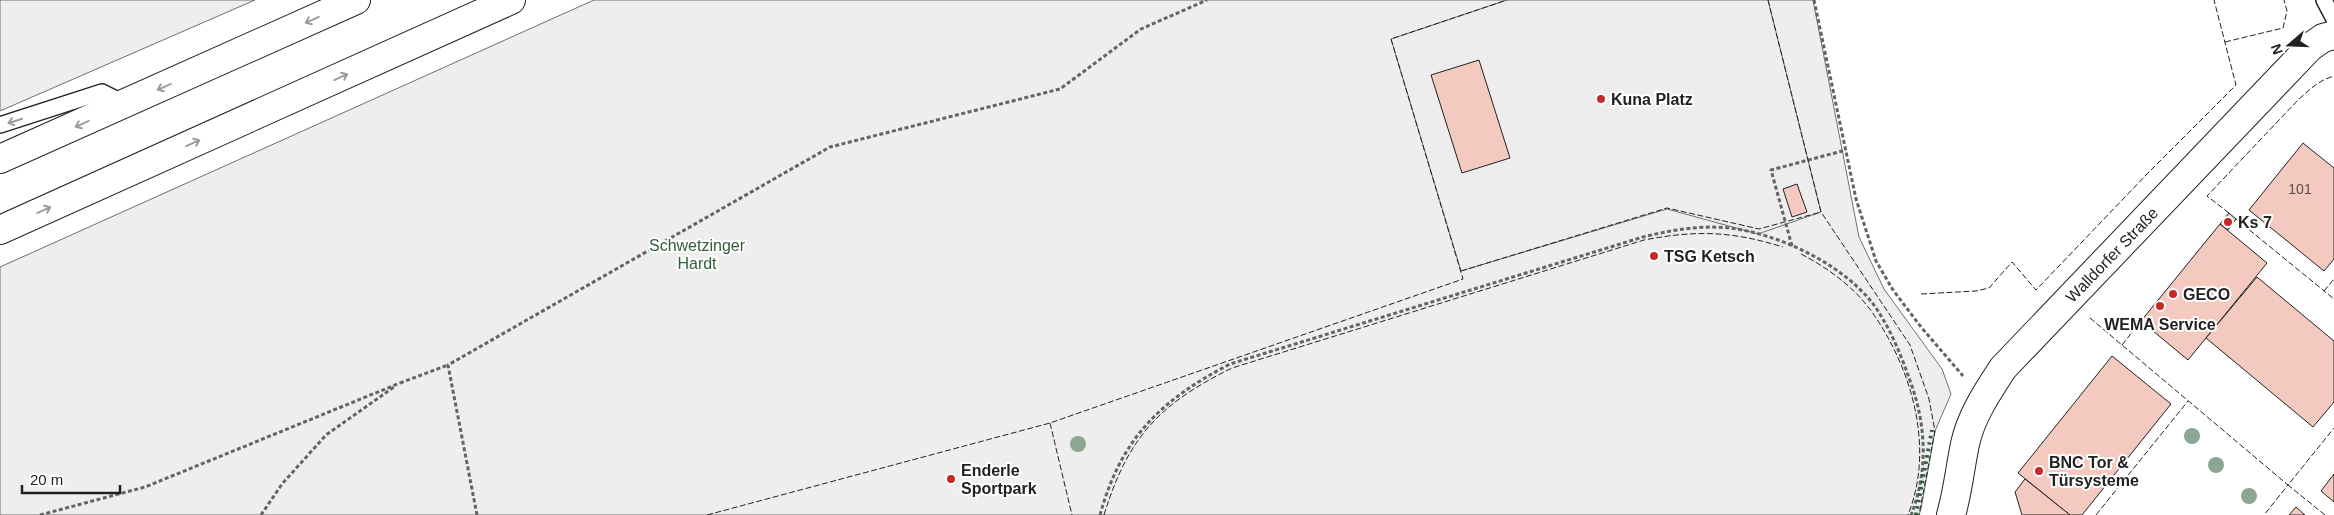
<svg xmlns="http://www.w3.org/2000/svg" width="2334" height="515" viewBox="0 0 2334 515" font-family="Arial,sans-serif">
	<rect width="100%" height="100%" fill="#fff"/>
	<g fill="#eee" stroke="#6f6f6f">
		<path d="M0,0H255L0,111Z"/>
		<path d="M594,0H1813L1859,237L1884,289L1942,369L1951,394L1935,431L1921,509L1919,515H0V267Z"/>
	</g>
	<path fill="#ededed" stroke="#6f6f6f" d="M1507,0H1768L1821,212L1758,234L1667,209L1461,271L1391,39Z"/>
	<g fill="#f3c9c0" stroke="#222">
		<path d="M1479,60L1510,158L1462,173L1431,75Z"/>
		<path d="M2303,143L2334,168V259L2324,271L2249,210Z"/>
		<path d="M1797,184L1807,212L1792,217L1783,189Z"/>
		<path d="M2229,213L2236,219L2228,230L2220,224Z"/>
		<path d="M2220,224L2267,263L2188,360L2141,321Z"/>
		<path d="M2257,277L2334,341V402L2313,427L2206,338Z"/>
		<path d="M2112,356L2171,404L2082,515H2070L2018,473Z"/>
		<path d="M2334,474V502L2321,491Z"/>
		<path d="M2025,479L2070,515H2022L2015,492Z"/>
		<path d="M2296,507L2305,515H2289Z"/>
	</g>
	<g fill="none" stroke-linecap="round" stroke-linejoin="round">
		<defs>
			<g id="lane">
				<path d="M2324,0L2334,19"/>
				<path d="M0,125L102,92L126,104"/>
			</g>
			<path id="street" d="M1951,515C1958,491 1960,468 1965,444C1971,416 1988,391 2003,368L2310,47L2323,38L2334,35"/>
			<g id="highway">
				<path d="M0,159L356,0"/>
				<path d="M0,230L511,0"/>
			</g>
		</defs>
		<use href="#lane" stroke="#222" stroke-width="18"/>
		<use href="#street" stroke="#222" stroke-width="30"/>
		<use href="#highway" stroke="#222" stroke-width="30"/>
		<g stroke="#646464" stroke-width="3" stroke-dasharray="4 2.5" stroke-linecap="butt">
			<path d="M1814,0L1856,199L1876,261L1893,290L1921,327L1963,376"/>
			<path d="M1792,246L1771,170L1846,150"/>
			<path d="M400,383L448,365"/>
			<path d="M40,515L145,487L400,383"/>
			<path d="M261,515L282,484L326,435L394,387"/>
			<path d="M477,515L448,365L830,147L1060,89L1141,29L1207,0"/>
			<path d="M1100,515C1121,438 1161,400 1230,364L1643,237C1672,230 1700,225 1730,228C1778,234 1838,262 1870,300C1887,321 1900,352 1909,378C1926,422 1929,470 1911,515"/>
		</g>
		<use href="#lane" stroke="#fff" stroke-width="15"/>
		<use href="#street" stroke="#fff" stroke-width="28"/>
		<use href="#highway" stroke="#fff" stroke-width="28"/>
		<path stroke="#2f5e38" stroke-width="4" stroke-dasharray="2.5 4" stroke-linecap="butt" d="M1916,515L1932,430"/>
		<g stroke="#222" stroke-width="1" stroke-dasharray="6 2.5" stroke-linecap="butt">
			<path d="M1768,0L1821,212L1910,345L1929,399L1935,431L1919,515"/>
			<path d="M2225,42L2283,28L2287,11L2284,0"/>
			<path d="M2229,213L2207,196L2298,100C2309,90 2319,80 2334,76"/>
			<path d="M2236,219L2334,299"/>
			<path d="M1801,254C1828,268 1854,287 1872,312C1912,369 1935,448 1908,515"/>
			<path d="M1461,271L1667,208L1759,229L1821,212"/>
			<path d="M2324,291L2334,279"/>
			<path d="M1921,294L1976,291L1989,288L2012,262L2036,290L2148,173L2236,85L2214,0"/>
			<path d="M2090,318L2288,485L2264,515"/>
			<path d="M2122,345L2141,321"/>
			<path d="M1050,423L1072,515"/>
			<path d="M707,515L1050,423L1463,279L1391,39L1507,0"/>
			<path d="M1104,515C1128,437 1159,404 1232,368L1644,240C1697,230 1731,231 1783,247"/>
			<path d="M2096,515L2188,401"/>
			<path d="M2325,515L2288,485L2334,428"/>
		</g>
	</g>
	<g fill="#8da692">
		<circle cx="2192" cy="436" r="8"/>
		<circle cx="1078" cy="444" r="8"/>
		<circle cx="2216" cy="465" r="8"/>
		<circle cx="2249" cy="496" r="8"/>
	</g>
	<defs><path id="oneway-shaft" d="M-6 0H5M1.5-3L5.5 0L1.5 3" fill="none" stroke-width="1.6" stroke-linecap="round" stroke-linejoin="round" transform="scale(1.25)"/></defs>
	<g stroke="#9c9c9c">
		<use href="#oneway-shaft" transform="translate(312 20) rotate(156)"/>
		<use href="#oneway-shaft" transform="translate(341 77) rotate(-24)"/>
		<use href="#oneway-shaft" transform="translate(164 87) rotate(156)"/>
		<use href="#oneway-shaft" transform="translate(15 121) rotate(162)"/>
		<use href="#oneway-shaft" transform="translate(82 124) rotate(156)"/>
		<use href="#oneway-shaft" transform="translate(193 143) rotate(-24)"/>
		<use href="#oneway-shaft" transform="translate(44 210) rotate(-24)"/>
	</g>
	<g fill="#c62828" stroke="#fff" stroke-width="2">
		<circle cx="1601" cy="99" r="5"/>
		<circle cx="2228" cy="222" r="5"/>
		<circle cx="1654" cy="256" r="5"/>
		<circle cx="2173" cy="294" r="5"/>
		<circle cx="2160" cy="306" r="5"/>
		<circle cx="2039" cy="471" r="5"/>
		<circle cx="951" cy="479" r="5"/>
	</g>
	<g text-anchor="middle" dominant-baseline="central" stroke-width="4" stroke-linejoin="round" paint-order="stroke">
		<g font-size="14" fill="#564c4a">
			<text x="2300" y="189">101</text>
		</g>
		<g font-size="16" font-weight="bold" fill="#222" stroke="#fff" text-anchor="start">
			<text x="1611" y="99">Kuna Platz</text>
			<text x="2238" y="222">Ks 7</text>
			<text x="1664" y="256">TSG Ketsch</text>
			<text x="2183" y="294">GECO</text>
			<text x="2160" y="324" text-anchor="middle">WEMA Service</text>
			<text x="2049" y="462">BNC Tor &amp;<tspan x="2049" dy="18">Türsysteme</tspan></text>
			<text x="961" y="470">Enderle<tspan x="961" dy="18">Sportpark</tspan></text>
		</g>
		<g font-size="16" fill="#2f5e38" stroke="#fff">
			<text x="697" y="245">Schwetzinger<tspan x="697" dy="18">Hardt</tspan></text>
		</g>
		<g font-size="16" fill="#222" stroke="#fff">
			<text transform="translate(2112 255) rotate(-46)">Walldorfer Straße</text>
		</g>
	</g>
	<g transform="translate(2289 45) rotate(251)" stroke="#ffffff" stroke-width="4" paint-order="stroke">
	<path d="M0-4L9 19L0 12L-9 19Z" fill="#222222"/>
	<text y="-8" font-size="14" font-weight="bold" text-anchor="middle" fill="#222222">N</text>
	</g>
	<path d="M22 485v8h98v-8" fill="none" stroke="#222222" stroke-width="2.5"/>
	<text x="30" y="485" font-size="15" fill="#222222" stroke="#ffffff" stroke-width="4" paint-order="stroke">20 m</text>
</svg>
